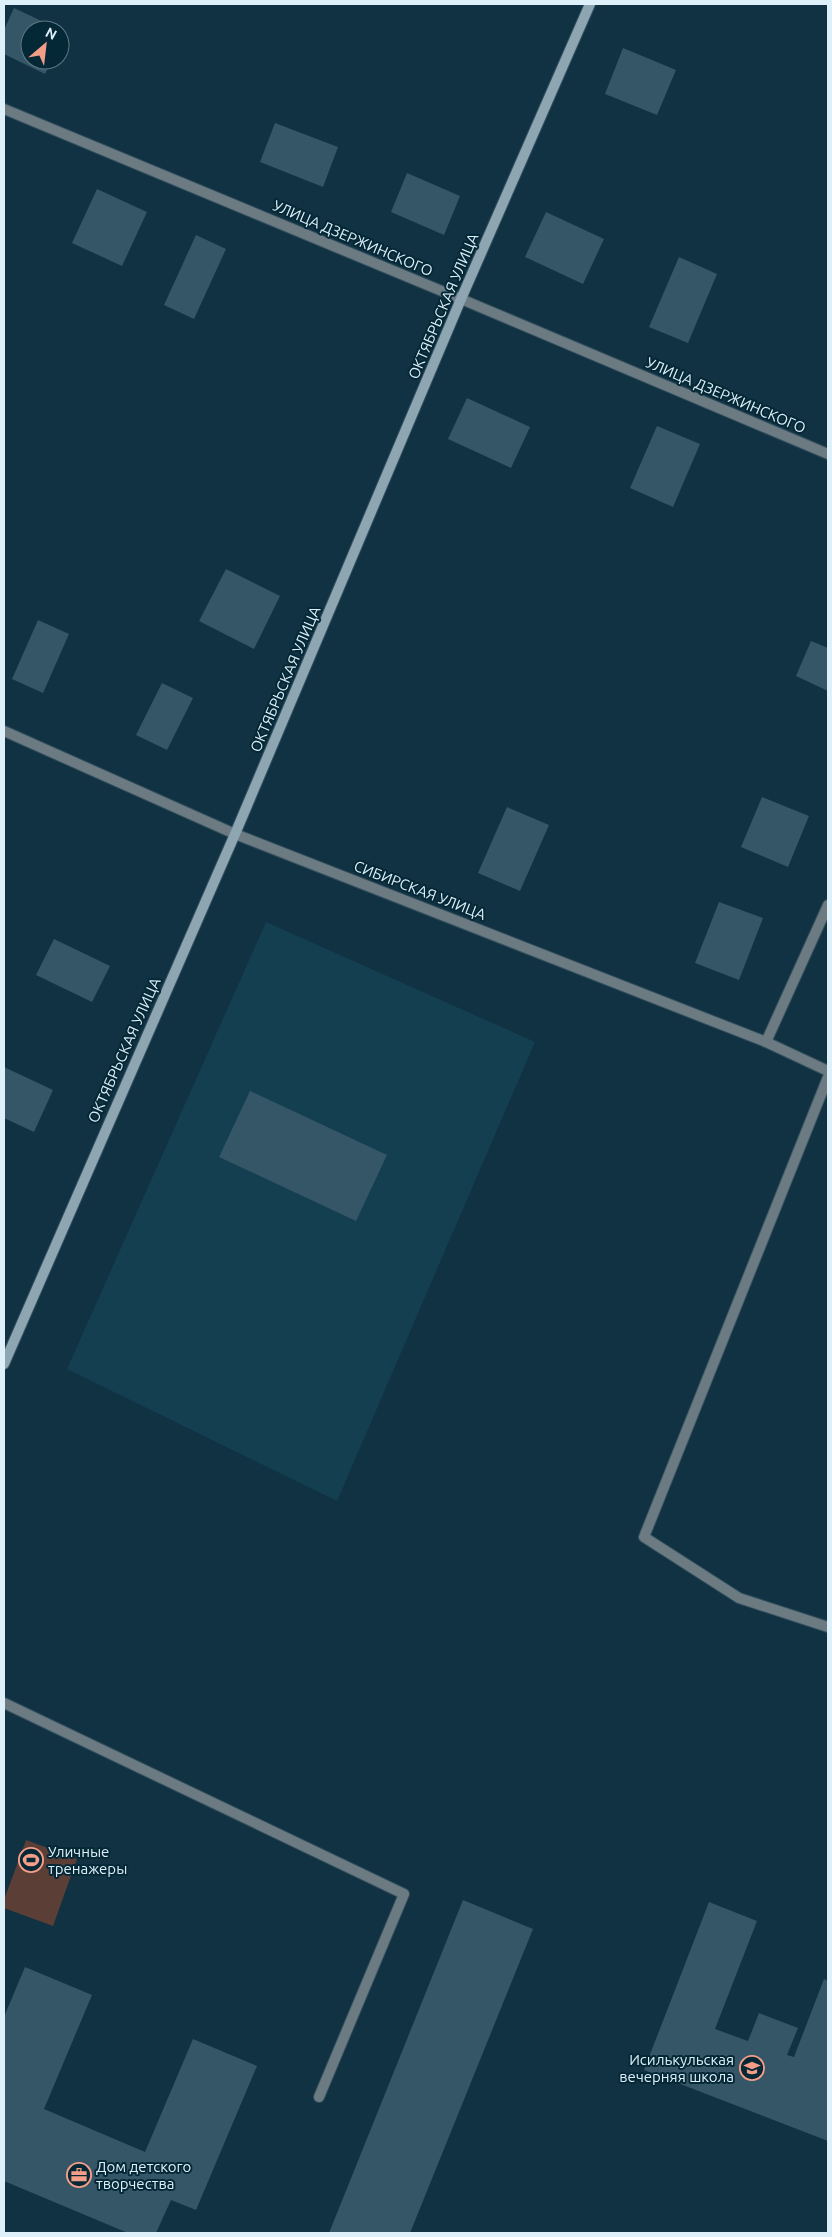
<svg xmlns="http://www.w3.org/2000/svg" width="832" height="2237" viewBox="0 0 832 2237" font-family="Ubuntu,sans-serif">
	<rect width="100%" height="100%" fill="#113242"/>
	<path fill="#133f51" d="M266,922L535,1042L337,1501L67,1369Z"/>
	<path fill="#5b3f37" d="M26,1840L77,1859L53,1926L4,1908V1900Z"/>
	<g fill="#355667">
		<path d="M14,8L65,32L60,43V30H30V60H52L45,74L4,54V30Z"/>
		<path d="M623,48L676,70L657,115L605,94Z"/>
		<path d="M275,123L338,147L323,187L260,162Z"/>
		<path d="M407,173L460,196L444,235L391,212Z"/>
		<path d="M97,189L147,212L122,266L72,243Z"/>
		<path d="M546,212L604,239L583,284L525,257Z"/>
		<path d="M196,235L226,249L194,319L164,305Z"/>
		<path d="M679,257L717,274L688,343L649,327Z"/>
		<path d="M467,398L530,427L511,468L448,439Z"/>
		<path d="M657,426L700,444L673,507L630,488Z"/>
		<path d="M226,569L280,596L254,649L199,621Z"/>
		<path d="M38,620L69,634L43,693L12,679Z"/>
		<path d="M811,641L828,648V691L796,676Z"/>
		<path d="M162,683L193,698L167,750L136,735Z"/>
		<path d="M762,797L809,816L788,867L741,847Z"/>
		<path d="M507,807L549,825L520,891L478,873Z"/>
		<path d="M719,902L763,918L739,980L695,963Z"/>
		<path d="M54,939L110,966L92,1002L36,975Z"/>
		<path d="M4,1067L53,1090L34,1132L4,1118Z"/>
		<path d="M250,1091L387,1155L356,1221L219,1157Z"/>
		<path d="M463,1900L533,1929L410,2233H329Z"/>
		<path d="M709,1902L757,1921L715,2029L748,2041L759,2013L798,2028L787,2055L794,2057L824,1979L828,1981V2141L644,2070Z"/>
		<path d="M25,1967L92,1995L44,2109L145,2152L193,2039L257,2066L196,2210L171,2200L156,2233H128L4,2181V2017Z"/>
	</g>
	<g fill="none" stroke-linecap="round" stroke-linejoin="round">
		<defs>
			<path id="lane" d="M4,1703L404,1894L319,2097"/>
			<g id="street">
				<path d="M4,109L461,299L828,454"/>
				<path d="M4,731L235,834L766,1042L828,1071"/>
				<path d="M766,1042L828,905"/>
				<path d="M828,1077L644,1537L739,1598L828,1627"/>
			</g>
			<path id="secondary" d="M4,1364L235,834L461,299L590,4"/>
		</defs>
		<use href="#lane" stroke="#32505f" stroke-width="12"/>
		<use href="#street" stroke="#32505f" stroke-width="12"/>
		<use href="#secondary" stroke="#32505f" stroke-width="12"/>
		<use href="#lane" stroke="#6c7a82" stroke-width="10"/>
		<use href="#street" stroke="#6c7a82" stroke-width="10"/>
		<use href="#secondary" stroke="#8ea5b2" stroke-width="10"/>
	</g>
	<defs>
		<symbol id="stadium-ring" viewBox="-11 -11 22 22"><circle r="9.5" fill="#052837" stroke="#f49e88" stroke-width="1.5"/><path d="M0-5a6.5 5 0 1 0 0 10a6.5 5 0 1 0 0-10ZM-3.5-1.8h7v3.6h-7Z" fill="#f49e88"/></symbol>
		<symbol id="school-ring" viewBox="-11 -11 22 22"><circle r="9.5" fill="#052837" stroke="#f49e88" stroke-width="1.5"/><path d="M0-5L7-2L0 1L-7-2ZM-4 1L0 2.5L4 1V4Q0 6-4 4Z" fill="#f49e88"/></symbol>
		<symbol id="office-ring" viewBox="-11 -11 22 22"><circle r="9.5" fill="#052837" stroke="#f49e88" stroke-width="1.5"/><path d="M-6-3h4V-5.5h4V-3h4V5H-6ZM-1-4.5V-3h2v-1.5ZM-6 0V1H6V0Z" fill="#f49e88"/></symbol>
	</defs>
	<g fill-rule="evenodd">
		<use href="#stadium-ring" x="17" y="1846" width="28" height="28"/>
		<use href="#school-ring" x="738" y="2054" width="28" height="28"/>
		<use href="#office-ring" x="65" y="2161" width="28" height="28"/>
	</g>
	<g text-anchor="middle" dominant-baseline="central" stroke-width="4" stroke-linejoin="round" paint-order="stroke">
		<g font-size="15" fill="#def0fa" stroke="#052837">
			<text transform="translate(353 238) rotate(23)">УЛИЦА ДЗЕРЖИНСКОГО</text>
			<text transform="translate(443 306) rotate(-67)">ОКТЯБРЬСКАЯ УЛИЦА</text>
			<text transform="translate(726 395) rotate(23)">УЛИЦА ДЗЕРЖИНСКОГО</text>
			<text transform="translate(285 679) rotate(-67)">ОКТЯБРЬСКАЯ УЛИЦА</text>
			<text transform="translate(420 890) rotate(21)">СИБИРСКАЯ УЛИЦА</text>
			<text transform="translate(124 1050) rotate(-66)">ОКТЯБРЬСКАЯ УЛИЦА</text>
		</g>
		<g font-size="15" fill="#def0fa" stroke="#052837" text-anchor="start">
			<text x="48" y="1851">Уличные<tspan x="48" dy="17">тренажеры</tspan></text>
			<text x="734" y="2059" text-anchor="end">Исилькульская<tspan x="734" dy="17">вечерняя школа</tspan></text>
			<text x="96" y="2166">Дом детского<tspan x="96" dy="17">творчества</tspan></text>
		</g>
	</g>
	<rect width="832" height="2237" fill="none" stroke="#def0fa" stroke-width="10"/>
	<g transform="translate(45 45) rotate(28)"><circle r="24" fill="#052837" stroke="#5c7885"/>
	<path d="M0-4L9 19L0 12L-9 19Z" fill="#f49e88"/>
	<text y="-8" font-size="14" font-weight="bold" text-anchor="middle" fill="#def0fa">N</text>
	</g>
</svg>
